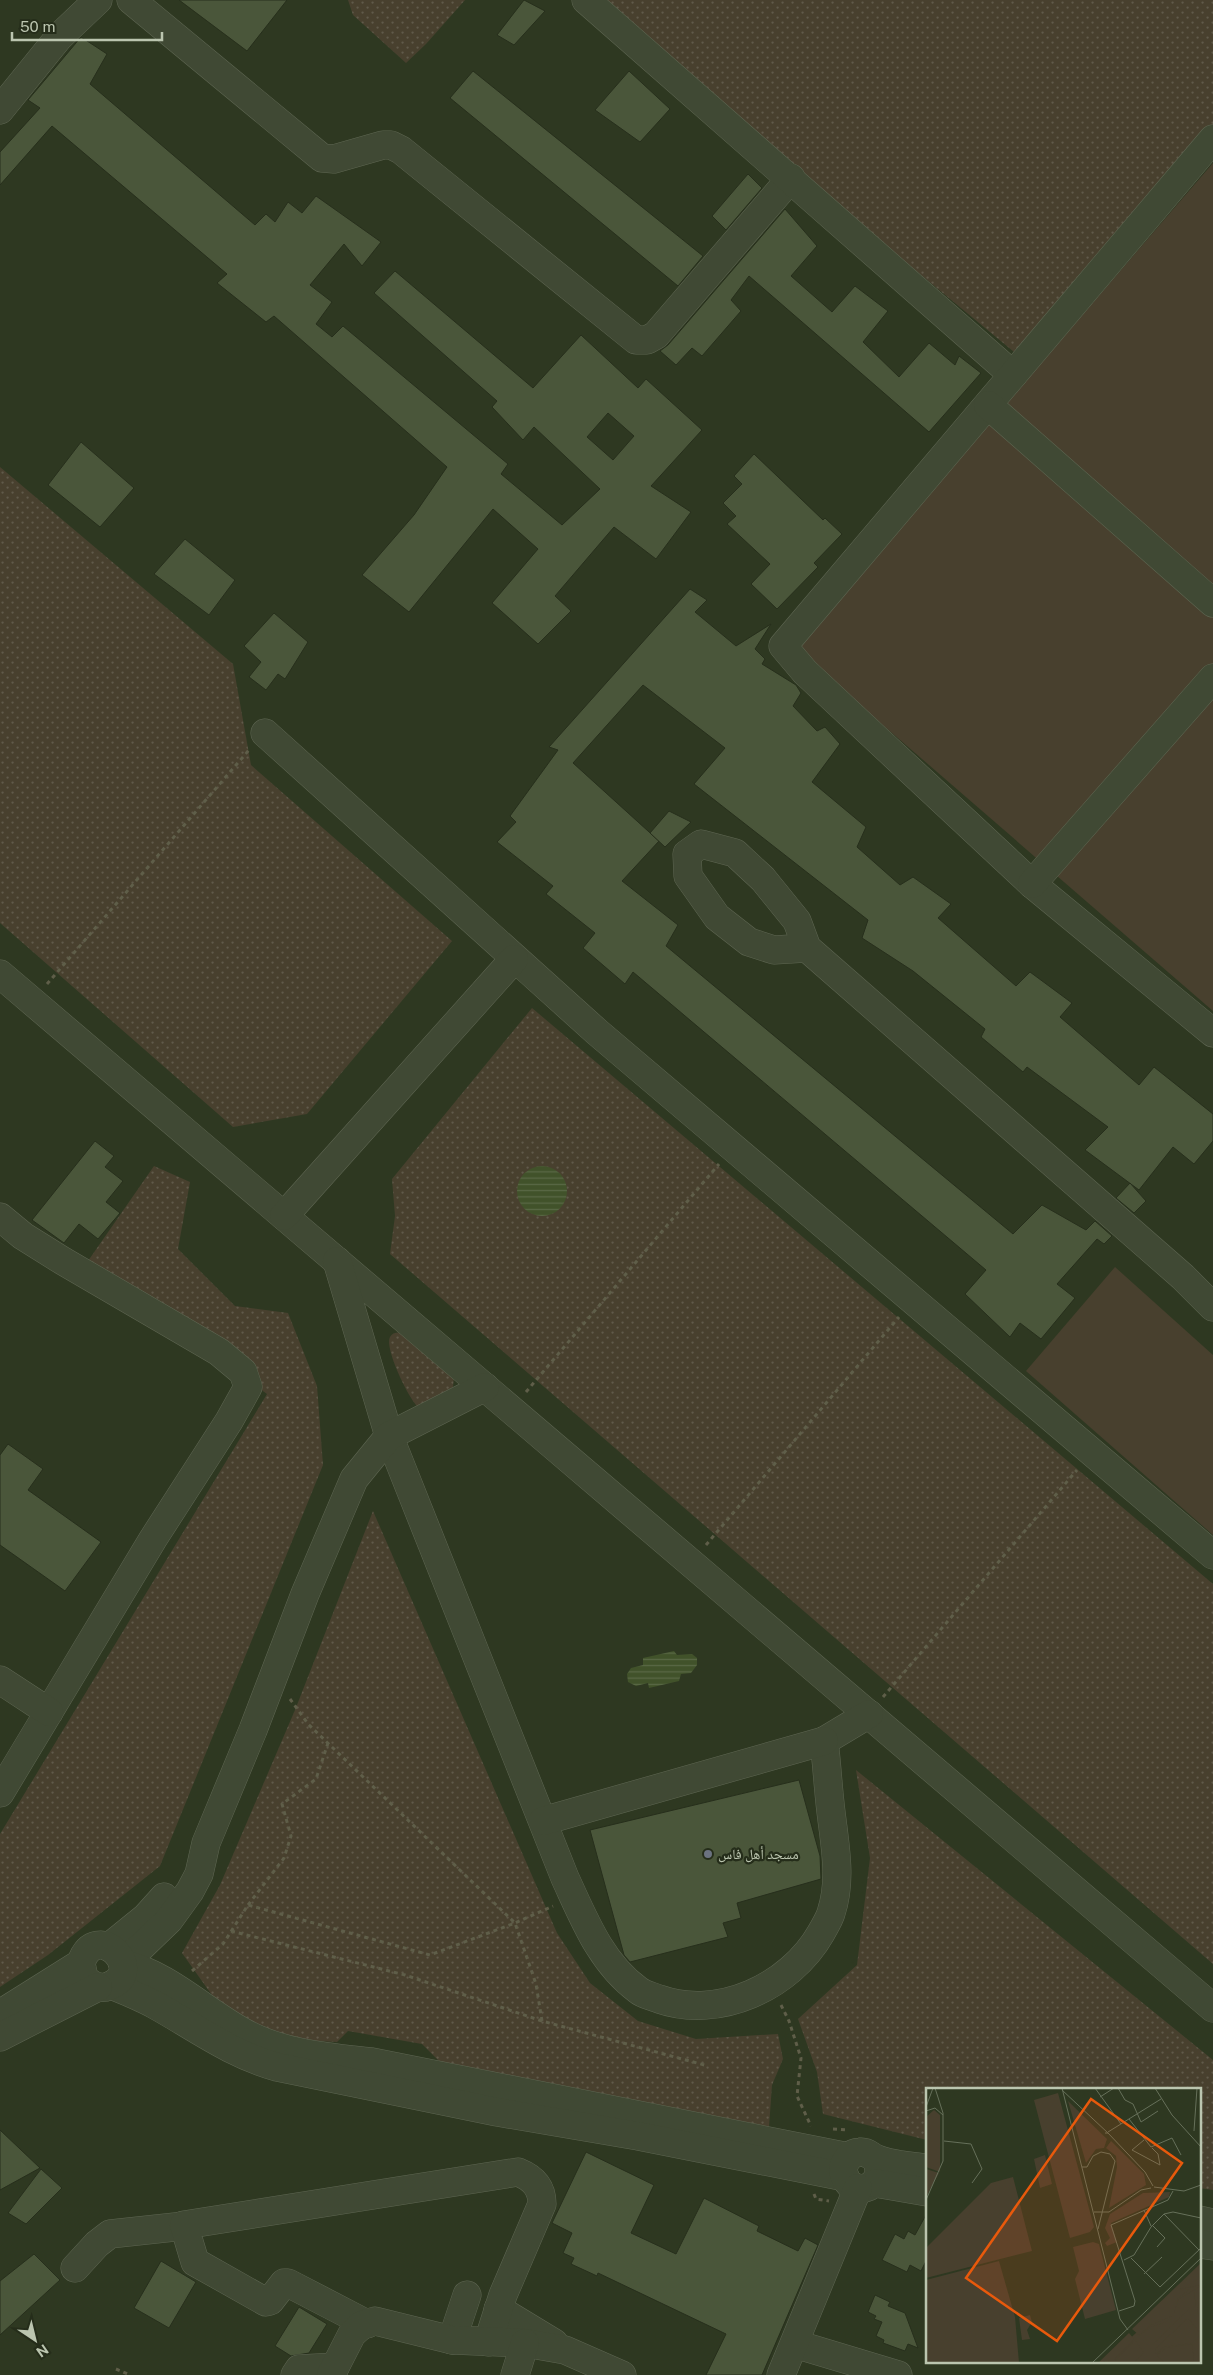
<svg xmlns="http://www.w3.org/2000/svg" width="1213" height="2375" viewBox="0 0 1213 2375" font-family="'Public Sans','Noto Naskh Arabic',sans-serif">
	<defs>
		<pattern id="grass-dots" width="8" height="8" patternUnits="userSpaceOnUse" patternTransform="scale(1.25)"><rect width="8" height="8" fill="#48402e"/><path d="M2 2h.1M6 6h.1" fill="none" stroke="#605a4a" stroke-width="1.8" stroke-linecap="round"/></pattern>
		<pattern id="water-rules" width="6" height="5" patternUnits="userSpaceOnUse" patternTransform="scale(1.25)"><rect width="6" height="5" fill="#41522a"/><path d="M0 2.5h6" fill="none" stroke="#5a6946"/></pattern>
	</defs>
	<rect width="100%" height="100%" fill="#2e3821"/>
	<g fill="url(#grass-dots)">
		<path d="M348,0H465L426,44L406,63L353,15Z"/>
		<path d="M589,0H1213V128L1020,357Z"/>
		<path d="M0,467L233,664L251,765L452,941L307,1114L233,1127L0,923Z"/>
		<path d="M532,1008L1213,1584V1964L390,1254L395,1216L392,1179Z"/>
		<path d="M154,1166L190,1182L178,1249L235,1306L288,1313L317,1386L323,1465L160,1866L48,1955L0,1987V1834L267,1394L88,1261Z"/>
		<path d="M401,1332L454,1377L453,1387L425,1407L420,1409C410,1402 384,1348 390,1337C393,1332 397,1333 401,1332Z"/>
		<path d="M373,1511L557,1933L590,1983L638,2021L696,2039L778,2034L783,2059L772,2085L769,2127L446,2068L422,2044L348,2031L337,2042L276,2039L214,1998L182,1953L220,1885L295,1710Z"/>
		<path d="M856,1770L1213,2060V2190L1199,2188V2089H927V2140L823,2114L817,2072L798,2019L857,1965L870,1858Z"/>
	</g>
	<g fill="#48402e">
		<path d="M1213,163V1011L795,649Z"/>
		<path d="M1115,1267L1213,1355V1535L1026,1371Z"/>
	</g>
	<g fill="url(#water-rules)">
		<circle cx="542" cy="1191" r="25"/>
		<path d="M674,1651L677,1655L692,1654L697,1658V1665L691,1673L681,1674L679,1681L649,1688L648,1683L636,1686L628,1682L627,1674L631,1668L643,1665V1658Z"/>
	</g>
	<g fill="#4a563a" stroke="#272f1c" fill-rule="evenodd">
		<path d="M179,0H287L247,51Z"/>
		<path d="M524,0L545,11L514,45L497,35Z"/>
		<path d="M81,37L107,54L90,84L255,225L266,214L275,222L288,202L302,213L316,196L381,242L362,266L344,244L310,285L332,302L316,324L332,337L343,326L508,464L501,474L562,525L600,489L534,427L523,440L492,407L497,401L374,293L395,271L533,388L581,335L638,388L646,379L702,430L651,486L691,512L656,559L614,527L555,596L571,611L538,644L492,603L538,549L493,509L409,612L362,575L414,515L447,467L274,316L266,322L217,283L227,274L52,126L0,185V152L40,108L28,100ZM608,413L634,436L613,460L587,437Z"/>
		<path d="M473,71L703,256L678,286L450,98Z"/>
		<path d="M629,71L670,109L640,142L595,110Z"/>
		<path d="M748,174L762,188L726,230L712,216Z"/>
		<path d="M785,209L817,246L791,276L832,312L855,286L888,311L863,342L899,377L929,343L955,365L959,356L981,373L929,432L749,276L731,300L741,311L702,356L692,348L676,365L660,351L668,345Z"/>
		<path d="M81,442L134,488L100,527L48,485Z"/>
		<path d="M754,454L823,520L825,518L842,534L814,563L818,567L777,609L751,584L770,564L727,524L736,516L723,503L742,484L734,476Z"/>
		<path d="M185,539L235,580L209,615L154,574Z"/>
		<path d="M690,589L707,600L695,612L736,646L771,624L755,649L765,659L762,664L796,685L801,693L793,706L817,731L825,727L840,744L812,782L866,827L857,847L900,885L913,877L951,904L938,918L1016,986L1030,972L1072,1003L1060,1017L1139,1085L1154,1067L1213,1114V1141L1194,1164L1173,1147L1139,1190L1085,1150L1108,1127L1027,1067L1023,1072L981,1037L985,1029L913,971L862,938L868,920L694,784L725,748L643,685L573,763L659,841L622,881L678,925L666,946L1013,1234L1042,1205L1086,1230L1095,1221L1112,1236L1104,1244L1097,1239L1057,1284L1075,1298L1041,1339L1020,1323L1010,1337L965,1294L986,1270L633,972L625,984L583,948L595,933L546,894L553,886L497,842L516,822L510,816L558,750L549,747Z"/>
		<path d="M274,613L308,642L285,679L278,674L266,690L249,677L261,662L244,646Z"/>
		<path d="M669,811L691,822L665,847L650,833Z"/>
		<path d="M95,1141L114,1156L105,1167L123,1181L106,1202L120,1213L98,1239L79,1224L64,1243L32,1220Z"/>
		<path d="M1130,1183L1146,1201L1134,1213L1116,1198Z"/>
		<path d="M8,1444L43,1469L28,1490L101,1542L65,1591L0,1545V1455Z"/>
		<path d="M799,1780L820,1856L821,1879L737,1903L741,1918L723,1923L728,1937L630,1962L624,1955L590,1830Z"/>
		<path d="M0,2130L40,2168L0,2190Z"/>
		<path d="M586,2152L654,2185L631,2233L676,2254L704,2198L759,2226L757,2231L798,2251L805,2238L818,2245L762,2375H706L726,2334L598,2273L597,2276L571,2264L574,2258L563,2253L572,2233L552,2223Z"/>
		<path d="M41,2169L62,2188L26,2224L8,2213Z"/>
		<path d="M927,2213V2259L921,2271L910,2265L907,2272L882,2260L895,2234L904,2239L908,2231L915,2235Z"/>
		<path d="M34,2254L60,2280L0,2335V2281Z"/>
		<path d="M161,2261L196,2282L169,2328L134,2308Z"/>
		<path d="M875,2295L890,2302L888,2306L905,2313L918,2348L908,2344L905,2351L883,2343L884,2340L876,2336L882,2322L874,2319L876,2316L868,2312Z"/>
		<path d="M299,2307L327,2324L309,2353L291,2356L275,2346Z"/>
	</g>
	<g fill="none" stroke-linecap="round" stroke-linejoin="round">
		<defs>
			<g id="minor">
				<path d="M131,0L322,158L334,159L383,145H391L401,150L636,340H647L656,335L791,178"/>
				<path d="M586,0L1013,375"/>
				<path d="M0,110L59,37L98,0"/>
				<path d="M1213,139L783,646L805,672L1032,884L1213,1033"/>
				<path d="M988,405L1213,603"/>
				<path d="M265,733L597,1032L1213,1555"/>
				<path d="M1032,884L1213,678"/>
				<path d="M807,948L774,950L749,942L717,917L688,876L687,854L701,844L735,853L763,879L797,921L807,948L1183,1277L1213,1307"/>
				<path d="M0,974L1213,2008"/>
				<path d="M284,1216L514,959"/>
				<path d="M0,1217L23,1236L63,1261L219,1352L243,1372L248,1387L229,1421L153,1539L0,1793"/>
				<path d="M337,1261L389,1436L565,1878C584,1919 601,1963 638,1990C644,1995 652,1996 659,1999C719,2020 790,1987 821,1933C824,1927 829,1920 831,1913C842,1880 835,1846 831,1812C828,1788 827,1764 824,1741L869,1714"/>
				<path d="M0,1680L49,1712"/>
				<path d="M543,1821L824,1741"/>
				<path d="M109,1947L146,1917L164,1897"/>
				<path d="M122,1961L141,1947L169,1920L190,1891L199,1874L206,1843L253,1730L305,1594L354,1479L389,1436L485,1387"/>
				<path d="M123,1964C167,1974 203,2010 243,2032C283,2054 327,2057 372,2062L849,2157"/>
				<path d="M112,1985C127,1992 143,1998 157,2006C198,2029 231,2054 277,2067L497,2112L638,2136L845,2177"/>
				<path d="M0,2014L81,1963C96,1918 148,1970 109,1986C99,1990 91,1985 84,1978L81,1963"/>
				<path d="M0,2037L98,1987"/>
				<path d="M876,2159C889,2186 854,2200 845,2177C840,2166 848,2153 860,2152C868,2151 871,2157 877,2159C892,2165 911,2166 927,2168"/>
				<path d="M875,2183L927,2192"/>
				<path d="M1199,2220L1213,2223"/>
				<path d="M1199,2244L1213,2246"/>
				<path d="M75,2268L97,2244L110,2234L184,2226"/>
				<path d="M498,2309L554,2343"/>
				<path d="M367,2324L288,2283H284L270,2301L266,2302L195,2262L184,2225L518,2172C533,2178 542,2187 542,2204L503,2295L488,2342"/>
				<path d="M452,2340L467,2295"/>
				<path d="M795,2344L898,2375"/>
				<path d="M295,2375L299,2369L335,2367"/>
				<path d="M331,2375L352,2334L362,2325L375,2321L452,2340L525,2343L565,2350L622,2375"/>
				<path d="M515,2375L525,2343"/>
				<path d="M781,2375L858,2188"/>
			</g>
		</defs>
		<use href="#minor" stroke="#5e6652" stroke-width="29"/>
		<g stroke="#5f5e49" stroke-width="3" stroke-dasharray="4 4" stroke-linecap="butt">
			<path d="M47,984L249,750"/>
			<path d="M526,1392L719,1164"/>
			<path d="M706,1545L899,1317"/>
			<path d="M883,1697L1077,1470"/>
			<path d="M290,1699L308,1724L515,1923L536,1984L542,2021"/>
			<path d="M248,1905L284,1858L291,1836L282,1804L316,1779L328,1743"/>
			<path d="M231,1931L405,1975L542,2021L708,2066"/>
			<path d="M192,1971L223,1944L248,1905L430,1955L515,1923L553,1906"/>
			<path d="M781,2005L789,2021L801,2058L797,2096L811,2126"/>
			<path d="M833,2129L848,2130"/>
			<path d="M814,2194L816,2199L829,2201"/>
			<path d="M116,2369L130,2375"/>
		</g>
		<use href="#minor" stroke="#404934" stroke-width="28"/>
	</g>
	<circle fill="#6b7280" stroke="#252d1a" stroke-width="2" cx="708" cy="1854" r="5"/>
	<g text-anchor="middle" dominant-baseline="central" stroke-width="4.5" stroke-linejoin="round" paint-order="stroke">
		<g font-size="14" fill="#bbc5af" stroke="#252d1a" text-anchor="start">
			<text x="718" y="1854">مسجد أهل فاس</text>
		</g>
	</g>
	<g transform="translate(926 2088)">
		<rect width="275" height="275" fill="#2e3821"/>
		<path d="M132,5L168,139L164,144L144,150L108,12ZM142,13L181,51L178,60L170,61L160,75ZM185,53L218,86L220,97L183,120L191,79L190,68L180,60ZM244,104L243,109L185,135L191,154L181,158L179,155L184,150L179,140L184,126L217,105ZM167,154L173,156L190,222L159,231L149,191L153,183L147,159ZM73,173L89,229L93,275H0V192ZM275,180V275H177L210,245ZM104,227L106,234L101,242L104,251L96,252L93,230Z" fill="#48402e"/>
		<path d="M8,22L14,27V84L0,79V29ZM119,67L126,96L114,100L108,71ZM0,81L13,85L0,109ZM87,89L106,163L0,190V160L65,95ZM275,175V197L254,201L263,202L252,210L248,225L253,211L275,198V225L271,226L274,204H268L270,219H265L226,257H222L213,248L225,239L240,234L246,228L225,237L213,247L206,241ZM262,230L275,246L266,255L238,259L230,266L229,261ZM203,245L208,251L188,272L172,275ZM209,252L218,265L207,275H187ZM266,256L268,273L238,275L231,267L240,260Z" fill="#48402e"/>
		<path fill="none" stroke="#66705a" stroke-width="1" d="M136,0L194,231L202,242M169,0L195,36M192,0L199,12L207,16L215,34L232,23M229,0L246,27L275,59M136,2L182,45H179M174,9L188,0M0,19L7,0M0,23L9,20L17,27M203,31L225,59L246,50L255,67M268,43L271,0M182,44L235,11M182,45L219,84L227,98M218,52L206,62L234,77L232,66L226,60M18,53L45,56L56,81L46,95M156,79H161L167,68L175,64L184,66L189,73L172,141M228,99L258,103L275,97M0,112L17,73V25L9,0M218,122L225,138M168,124H183L215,102L225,100M238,126L273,162M226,137L239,150L231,159M205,170L234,199L275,160M198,172L208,167L225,139L238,126L247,124L275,130M218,186L236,169M193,223L208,218L209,213L185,137L242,112L247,103M166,275L275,170"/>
		<path fill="#e8590c" fill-opacity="0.15" stroke="#e8590c" stroke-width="2.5" d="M165,11L256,75L131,253L40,190Z"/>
		<rect width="275" height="275" fill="none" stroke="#bbc5af" stroke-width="2.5"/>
	</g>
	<g transform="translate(35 2340) rotate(145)" stroke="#252d1a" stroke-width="4" paint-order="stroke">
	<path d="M0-4L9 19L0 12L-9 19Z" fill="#bbc5af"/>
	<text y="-8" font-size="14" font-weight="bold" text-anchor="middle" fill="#bbc5af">N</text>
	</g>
	<path d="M12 32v8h150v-8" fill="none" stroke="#bbc5af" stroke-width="2.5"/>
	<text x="20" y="32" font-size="15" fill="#bbc5af" stroke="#252d1a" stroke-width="4" paint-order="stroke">50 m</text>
</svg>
